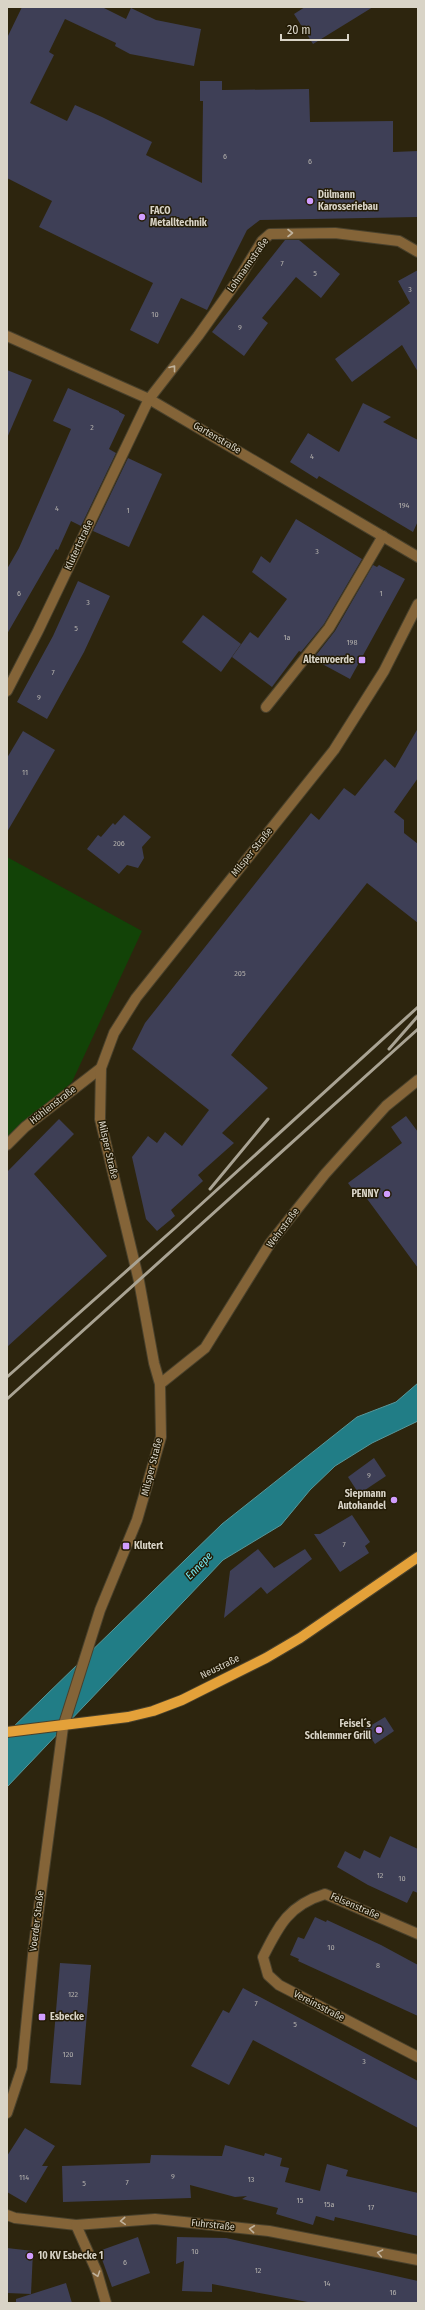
<svg xmlns="http://www.w3.org/2000/svg" width="425" height="2310" viewBox="0 0 425 2310" font-family="'Fira Sans Condensed',sans-serif">
	<rect width="100%" height="100%" fill="#2d250e"/>
	<path fill="#124307" d="M7,857L142,931L72,1082L7,1141Z"/>
	<path fill="#217d86" stroke="#58979a" d="M418,1383V1421L372,1443L335,1466L310,1490L281,1525L223,1560L7,1787V1733L222,1524L357,1417L396,1402Z"/>
	<g fill="#3e3f56">
		<path d="M22,7H102L126,19L131,8L156,20L201,29L194,66L130,54L115,46L116,43L65,19L49,52L54,55L30,103L67,121L75,105L102,117L152,142L146,155L202,183L203,101H200V81H222V90L309,89L310,122L393,121V152L418,151V217L260,220L247,230L207,310L181,298L158,344L130,330L153,283L39,227L52,201L7,178V38Z"/>
		<path d="M305,7H373L313,44L294,14Z"/>
		<path d="M285,240H299L340,274L321,298L296,277L262,318L268,323L244,356L212,332Z"/>
		<path d="M418,270V372L402,345L352,382L335,359L410,303L398,281Z"/>
		<path d="M7,370L32,380L7,438Z"/>
		<path d="M68,388L119,411V412L125,415L109,449L116,453L81,526L71,521L58,550L56,549L7,634V569L19,548L71,429L53,421Z"/>
		<path d="M363,403L391,417L383,422L418,440V521L413,532L319,476L317,479L290,462L308,433L339,452Z"/>
		<path d="M128,458L162,474L129,547L93,531Z"/>
		<path d="M296,519L362,559L324,624L301,652L299,651L272,687L232,657L250,632L258,638L287,599L252,572L261,556L270,563Z"/>
		<path d="M373,565L377,567L379,565L405,579L350,679L313,659L335,631Z"/>
		<path d="M78,581L110,596L84,652L47,719L17,702L53,636Z"/>
		<path d="M203,615L241,644L221,672L182,642Z"/>
		<path d="M418,728V778L394,812L404,820V833L418,844V923L367,883L231,1055L268,1088L222,1133L234,1143L198,1175L203,1181L171,1210L175,1216L157,1231L146,1219L132,1157L148,1136L157,1143L165,1132L182,1146L209,1110L132,1049L145,1023L311,813L319,820L344,788L355,796L385,759L395,768Z"/>
		<path d="M23,731L55,750L7,832V758Z"/>
		<path d="M124,815L151,837L142,847L144,858L138,868L127,865L119,874L87,849L98,835L101,837L113,823L115,825Z"/>
		<path d="M406,1116L418,1132V1268L365,1196L360,1199L348,1183L402,1143L391,1127Z"/>
		<path d="M59,1119L74,1134L34,1174L107,1256L7,1347V1172Z"/>
		<path d="M374,1458L386,1476L359,1494L348,1477Z"/>
		<path d="M352,1515L370,1542L365,1546L369,1553L340,1572L314,1534H320Z"/>
		<path d="M258,1549L274,1568L305,1549L312,1559L267,1594L261,1587L224,1618L230,1571Z"/>
		<path d="M385,1717L394,1731L375,1744L365,1729Z"/>
		<path d="M390,1836L418,1849V1893L413,1891L407,1903L368,1885L337,1867L345,1851L360,1859L364,1850L380,1858Z"/>
		<path d="M315,1917L326,1922L327,1920L381,1945L418,1965V2016L298,1961L299,1959L290,1955L298,1937L304,1939Z"/>
		<path d="M60,1963L91,1965L81,2085L50,2083Z"/>
		<path d="M243,1988L418,2081V2128L253,2040L229,2085L191,2066L223,2010L229,2013Z"/>
		<path d="M25,2128L55,2146L42,2166H48L26,2203L7,2192V2156Z"/>
		<path d="M225,2145L264,2156L265,2153L282,2158L280,2166L289,2168L285,2182L320,2191L327,2164L348,2170L346,2176L418,2193V2236L335,2217L334,2221L316,2216L313,2225L276,2214L278,2208L242,2199L247,2196L235,2197L190,2185L191,2198L63,2202L62,2166L150,2163L151,2155L222,2156Z"/>
		<path d="M138,2237L150,2273L112,2287L99,2251Z"/>
		<path d="M177,2237L226,2238L418,2281V2303H313L212,2284V2292L182,2291L184,2261L176,2264Z"/>
		<path d="M7,2248L33,2251L31,2294L7,2293Z"/>
		<path d="M66,2283L72,2303H16V2299Z"/>
	</g>
	<g fill="none" stroke-linecap="round" stroke-linejoin="round">
		<defs>
			<g id="minor">
				<path d="M7,336L149,399L418,557"/>
				<path d="M7,691L38,631L149,399L198,336L240,277L262,241L270,234L335,233L399,241L418,252"/>
				<path d="M266,707L329,628L383,536"/>
				<path d="M7,1145L25,1127L101,1068"/>
				<path d="M160,1384L205,1348L271,1242L325,1174L386,1106L418,1080"/>
				<path d="M418,1934L325,1894C289,1905 279,1925 263,1957L268,1975L279,1985L418,2057"/>
				<path d="M7,2113L22,2068L34,1945L63,1727L100,1610L137,1520L161,1437L160,1384L154,1363L139,1281L100,1119L101,1068L114,1033L136,998L334,750L384,671L418,604"/>
				<path d="M7,2215L15,2218L76,2225L155,2219L269,2231L418,2260"/>
				<path d="M76,2225L97,2272L106,2303"/>
			</g>
			<path id="major" d="M7,1732L128,1717L153,1711L182,1700L266,1658L300,1638L418,1557"/>
		</defs>
		<use href="#minor" stroke="#49412c" stroke-width="12"/>
		<use href="#major" stroke="#49412c" stroke-width="12"/>
		<use href="#minor" stroke="#846438" stroke-width="10"/>
		<use href="#major" stroke="#e4a139" stroke-width="10"/>
		<g stroke="#a9a393" stroke-width="3">
			<path d="M389,1049L418,1016"/>
			<path d="M210,1189L268,1119"/>
			<path d="M7,1377L175,1228L418,1007"/>
			<path d="M7,1399L418,1029"/>
		</g>
	</g>
	<defs><path id="oneway-chevron" d="M-2-3.5L2.5 0L-2 3.5" fill="none" stroke-width="1.6" stroke-linecap="round" stroke-linejoin="round"/></defs>
	<g stroke="#c0b29c">
		<use href="#oneway-chevron" transform="translate(290 233)"/>
		<use href="#oneway-chevron" transform="translate(173 368) rotate(-52)"/>
		<use href="#oneway-chevron" transform="translate(123 2221) rotate(176)"/>
		<use href="#oneway-chevron" transform="translate(252 2229) rotate(-174)"/>
		<use href="#oneway-chevron" transform="translate(380 2253) rotate(-169)"/>
		<use href="#oneway-chevron" transform="translate(97 2274) rotate(71)"/>
	</g>
	<g fill="#d19dfe" stroke="#231b05" stroke-width="1.5">
		<circle cx="310" cy="201" r="4"/>
		<circle cx="142" cy="217" r="4"/>
		<rect x="358" y="656" width="8" height="8" rx="2"/>
		<circle cx="387" cy="1194" r="4"/>
		<circle cx="394" cy="1500" r="4"/>
		<rect x="122" y="1542" width="8" height="8" rx="2"/>
		<circle cx="379" cy="1730" r="4"/>
		<rect x="38" y="2013" width="8" height="8" rx="2"/>
		<circle cx="30" cy="2256" r="4"/>
	</g>
	<g text-anchor="middle" dominant-baseline="central" stroke-width="3" stroke-linejoin="round" paint-order="stroke">
		<g font-size="8" fill="#b2afab">
			<text x="225" y="156">6</text>
			<text x="310" y="161">6</text>
			<text x="282" y="263">7</text>
			<text x="315" y="273">5</text>
			<text x="410" y="289">3</text>
			<text x="155" y="314">10</text>
			<text x="240" y="327">9</text>
			<text x="92" y="427">2</text>
			<text x="312" y="456">4</text>
			<text x="404" y="505">194</text>
			<text x="57" y="508">4</text>
			<text x="128" y="510">1</text>
			<text x="317" y="551">3</text>
			<text x="19" y="593">6</text>
			<text x="381" y="593">1</text>
			<text x="88" y="602">3</text>
			<text x="76" y="628">5</text>
			<text x="287" y="637">1a</text>
			<text x="352" y="642">198</text>
			<text x="53" y="672">7</text>
			<text x="39" y="697">9</text>
			<text x="25" y="772">11</text>
			<text x="119" y="843">206</text>
			<text x="240" y="973">205</text>
			<text x="369" y="1475">9</text>
			<text x="344" y="1544">7</text>
			<text x="380" y="1875">12</text>
			<text x="402" y="1878">10</text>
			<text x="331" y="1947">10</text>
			<text x="378" y="1965">8</text>
			<text x="73" y="1994">122</text>
			<text x="256" y="2003">7</text>
			<text x="295" y="2024">5</text>
			<text x="68" y="2054">120</text>
			<text x="364" y="2061">3</text>
			<text x="173" y="2176">9</text>
			<text x="24" y="2177">114</text>
			<text x="251" y="2179">13</text>
			<text x="127" y="2182">7</text>
			<text x="84" y="2183">5</text>
			<text x="300" y="2200">15</text>
			<text x="329" y="2204">15a</text>
			<text x="371" y="2207">17</text>
			<text x="195" y="2251">10</text>
			<text x="125" y="2262">6</text>
			<text x="258" y="2270">12</text>
			<text x="327" y="2283">14</text>
			<text x="393" y="2292">16</text>
		</g>
		<g font-size="10" font-weight="bold" fill="#d9d4c7" stroke="#231b05" text-anchor="start">
			<text x="318" y="195">Dülmann<tspan x="318" dy="12">Karosseriebau</tspan></text>
			<text x="150" y="211">FACO<tspan x="150" dy="12">Metalltechnik</tspan></text>
			<text x="354" y="660" text-anchor="end">Altenvoerde</text>
			<text x="379" y="1194" text-anchor="end">PENNY</text>
			<text x="386" y="1494" text-anchor="end">Siepmann<tspan x="386" dy="12">Autohandel</tspan></text>
			<text x="134" y="1546">Klutert</text>
			<text x="371" y="1724" text-anchor="end">Feisel´s<tspan x="371" dy="12">Schlemmer Grill</tspan></text>
			<text x="50" y="2017">Esbecke</text>
			<text x="38" y="2256">10 KV Esbecke 1</text>
		</g>
		<g font-size="10" fill="#d9d4c7" stroke="#231b05">
			<text transform="translate(248 265) rotate(-55)">Lohmannstraße</text>
			<text transform="translate(217 438) rotate(30)">Gartenstraße</text>
			<text transform="translate(79 545) rotate(-65)">Klutertstraße</text>
			<text transform="translate(252 852) rotate(-51)">Milsper Straße</text>
			<text transform="translate(53 1105) rotate(-38)">Höhlenstraße</text>
			<text transform="translate(108 1150) rotate(77)">Milsper Straße</text>
			<text transform="translate(283 1228) rotate(-53)">Wehrstraße</text>
			<text transform="translate(152 1467) rotate(-76)">Milsper Straße</text>
			<text transform="translate(220 1667) rotate(-26)">Neustraße</text>
			<text transform="translate(355 1906) rotate(23)">Felsenstraße</text>
			<text transform="translate(37 1921) rotate(-83)">Voerder Straße</text>
			<text transform="translate(319 2006) rotate(27)">Vereinsstraße</text>
			<text transform="translate(213 2225) rotate(6)">Fuhrstraße</text>
		</g>
		<g font-size="11" font-style="italic" fill="#77edf8" stroke="#231b05">
			<text transform="translate(199 1566) rotate(-46)">Ennepe</text>
		</g>
	</g>
	<rect width="425" height="2310" fill="none" stroke="#d9d4c7" stroke-width="16"/>
	<path d="M281 34v6h67v-6" fill="none" stroke="#d9d4c7" stroke-width="2"/>
	<text x="287" y="34" font-size="12" fill="#d9d4c7" stroke="#231b05" stroke-width="3" paint-order="stroke">20 m</text>
</svg>
